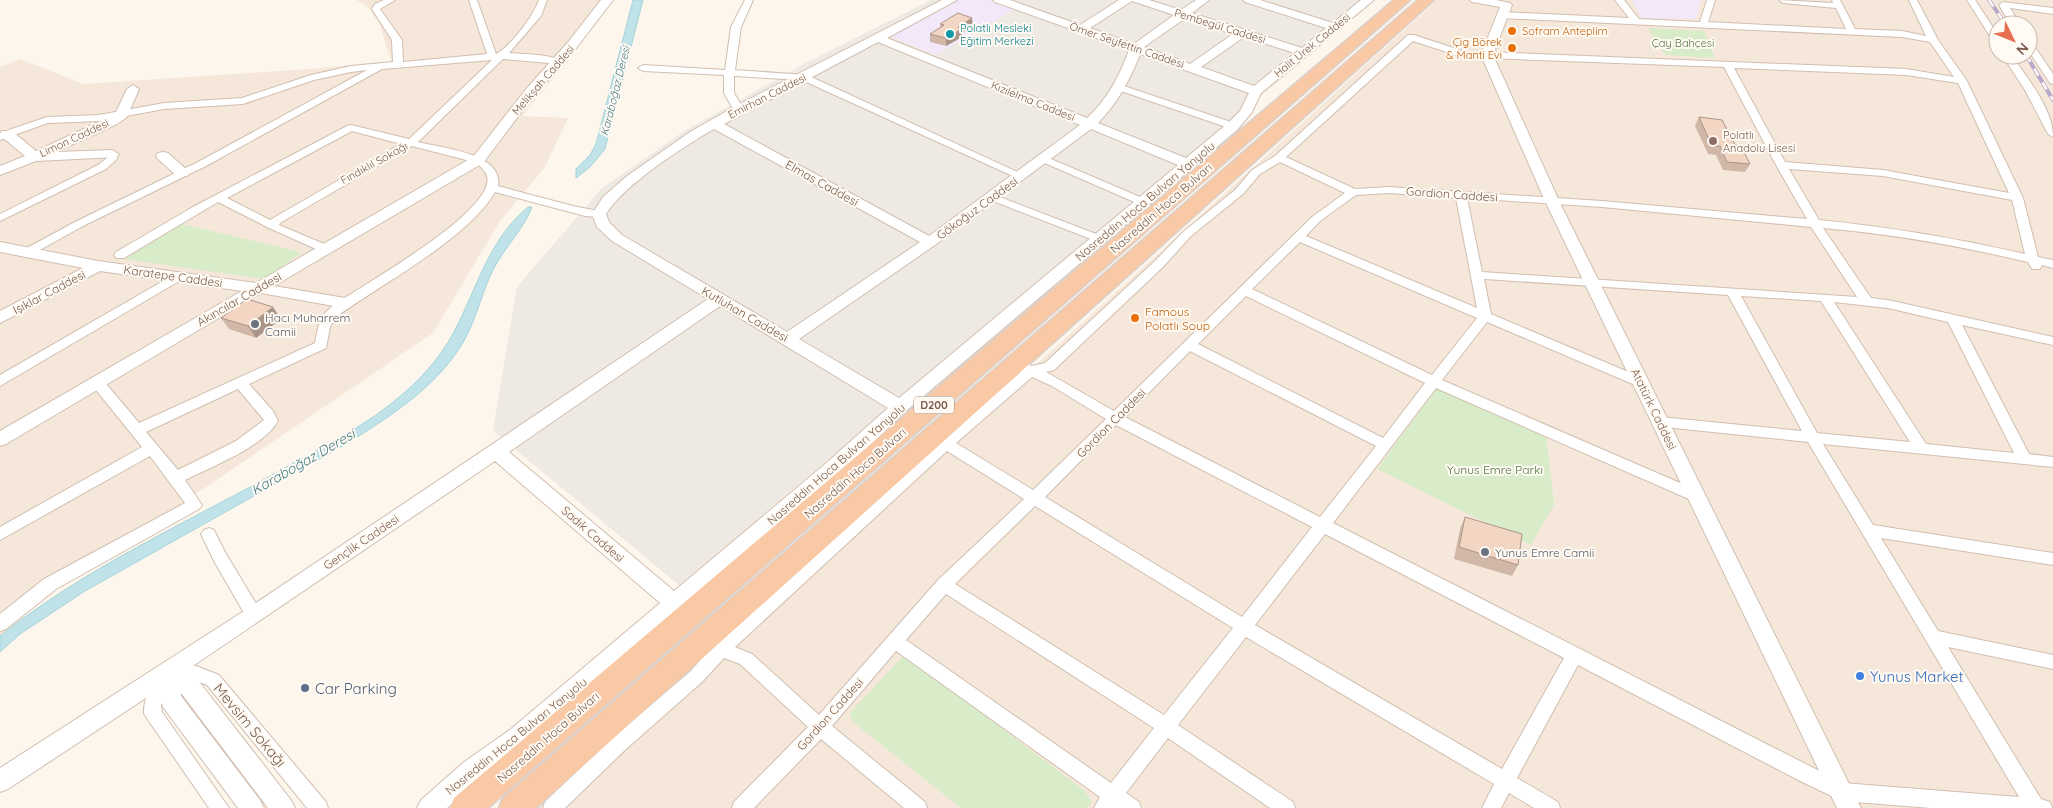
<svg xmlns="http://www.w3.org/2000/svg" width="2053" height="808" viewBox="0 0 2053 808" font-family="Quicksand,sans-serif">
	<rect width="100%" height="100%" fill="#fdf6ec"/>
	<g fill="#f5e8da" fill-rule="evenodd">
		<path d="M357,0H605L606,9L565,64L522,116L568,118L545,167L500,221L433,333L50,593L0,636V67L20,59L83,84L310,69L391,61L379,23L369,8Z"/>
		<path d="M1437,0H2053V808H528L1004,394ZM1998,25H2028V55H1998Z"/>
	</g>
	<path fill="#efe9e4" d="M931,0H1375L679,585L493,431L517,287L601,189L686,130L806,63Z"/>
	<g fill="#f3e8fa">
		<path d="M957,0H990L1015,9L936,55L892,37V34Z"/>
		<path d="M1632,0H1701L1696,19L1641,18Z"/>
	</g>
	<g fill="#d8ecc9">
		<path d="M1648,28L1704,31L1715,58L1665,55Z"/>
		<path d="M182,224L296,251L301,253L264,279L124,259Z"/>
		<path d="M1438,387L1546,435L1554,505L1531,545L1377,469Z"/>
		<path d="M904,655L1085,791L1092,802L1088,808H961L853,722L850,713Z"/>
	</g>
	<g fill="#bfe3e8" stroke="#a5d3da">
		<path d="M633,0H643L605,149L590,167L576,178V169L590,155L596,144Z"/>
		<path d="M528,207H532C526,225 504,249 494,268C483,289 478,313 467,335C442,384 392,415 348,443L85,591L20,634L0,652V636C85,568 188,522 283,469C324,446 368,425 404,393C427,373 446,350 459,322C479,281 491,238 528,207Z"/>
	</g>
	<g fill="none" stroke-linecap="round" stroke-linejoin="round">
		<defs>
			<g id="minor">
				<path d="M384,0H395L380,9L402,40L403,62L487,54L469,0H477L496,54C512,45 533,16 539,0H547L541,16L509,53C523,54 552,54 563,62L561,64L503,59L418,142C441,148 504,153 498,186L573,206L603,212L605,214L599,217L585,216L495,192C468,239 381,284 336,317L330,327L326,348L249,384L273,411L278,421C262,448 213,466 185,480L202,505L199,509L56,589L6,629L0,631V614L44,579L185,503L150,456L0,540V527L142,447L92,385L90,382L92,379H102L139,423L315,343C317,332 319,319 327,311C336,302 348,296 359,289C390,269 473,220 486,187C491,176 483,167 474,162L412,146L280,223L279,225L329,246L331,249L325,253L269,228L218,202L124,258H116L114,255L116,252L193,207L347,126L351,125L409,139L492,60L382,69L206,166L83,226L29,256L25,255L23,252L25,249L75,222L198,162L367,70L351,72L314,80L243,104L164,109L99,121L48,123L0,140V133L47,117L99,115L164,103L242,98L311,75L351,66L393,62L392,40L372,9L375,4ZM352,131L401,144L270,220L227,198ZM238,389L264,420L236,441L178,470L146,432Z"/>
				<path d="M745,0H753L741,27L735,70L807,75L1026,176L1025,178H1017L802,80L734,76V93L744,110L739,113L735,112L724,93V75L643,71L638,68L643,65L725,70L731,27Z"/>
				<path d="M1615,0H1624L1639,19L1700,22L1707,0H1715L1708,22L1846,29L1836,8L1783,3L1779,0L1833,3L1832,0H1840L1855,29L1902,31L1926,36L1909,0H1917L1938,40L1967,81L2023,198L2038,257L2053,260V268L2042,265L2040,269H2032L2028,262C1959,246 1894,234 1823,228L1871,298L1888,300L2053,337V345L1962,325L2029,454L2053,457V467L1823,444L1873,525L2053,553V565L1881,538L1938,631L2053,655V669L1948,647L2041,799L2050,802L2052,808H1931L1842,801L1802,782L1578,665L1517,778L1558,802L1560,808H1534L1509,793L1501,808H1482L1494,784L1246,637L1178,725L1293,802L1295,808H1270L1168,738L1126,793L1139,802L1141,808H1094L1100,797L896,651L832,726L925,802L927,808H904L821,739L754,808H732L734,802L808,727L740,664L724,658L703,681L625,750L565,808H543L545,802L613,738L691,671L715,644L937,444L932,439L934,435L939,434L946,436L1021,372L1011,367L1009,364L1011,361L1016,359L1032,366L1045,363L1155,261L1183,232L1235,190L1252,170L1275,156L1408,35H1414L1472,54L1487,52L1906,69L1954,77L1930,42L1902,37L1501,18L1497,15L1501,12L1629,18ZM1413,41L1471,60L1487,58L1724,67L1776,165L1807,219L1602,201L1389,187L1355,189L1286,157ZM1734,68L1906,75L1958,83L2009,193L1883,170L1785,162ZM1280,162L1345,193L1312,217L1114,411L1046,372L1054,370L1163,267L1191,236L1243,194L1260,174ZM1789,169L1883,176L2012,200L2025,254C1956,238 1889,227 1819,220ZM1389,193L1456,198L1477,308L1306,236L1320,221L1356,195ZM1467,198L1602,207L1811,227L1857,297L1482,272ZM1300,242L1477,318L1432,375L1252,289ZM1484,279L1728,295L1802,431L1660,417L1655,418L1653,422L1655,426L1808,442L2019,797L1843,783L1333,523L1436,388L1691,500L1696,502L1701,500L1703,496L1701,492L1442,380L1487,322L1635,385H1645L1647,382L1645,379L1491,314ZM1246,296L1425,383L1383,438L1198,344ZM1741,296L1821,301L1910,442L1817,433ZM1834,302L1888,308L1948,322L2014,453L1926,444ZM1190,351L1376,446L1320,517L1125,417ZM1032,377L1052,386L1106,419L1033,490L956,443ZM1116,425L1312,527L1242,617L1045,497ZM947,451L1024,499L938,580L819,715L752,654L735,647ZM1035,506L1233,628L1164,715L955,584ZM1325,534L1564,658L1502,769L1255,625ZM946,594L1154,728L1111,783L906,640Z"/>
				<path d="M1967,0H1975L1998,35V45L1995,44Z"/>
				<path d="M2003,2L2053,8V14L2010,8L2021,25H2011L1999,5Z"/>
				<path d="M2028,40L2031,41L2053,74V84L2050,83L2028,50Z"/>
				<path d="M2002,55H2012C2027,79 2053,108 2053,137L2048,134L2025,90Z"/>
				<path d="M1118,84L1237,124L1238,126L1233,129L1229,128L1115,89L1113,87Z"/>
				<path d="M112,151L117,154V159L106,169L0,221V214L98,165L107,158L108,152Z"/>
				<path d="M1044,156L1147,200L1149,202L1143,205L1139,204L1040,161L1039,159Z"/>
				<path d="M992,194L1104,237L1106,239L1100,243L1096,241L988,199L986,197L988,195Z"/>
				<path d="M177,273L183,277L181,280L0,386V375Z"/>
				<path d="M209,528L214,530L226,554L260,610L262,615L260,620L254,622L248,620L214,561L201,534L204,530Z"/>
				<path d="M166,665L196,666L219,675L326,802L328,808H307L207,685L196,681L171,680L161,705L162,712L229,808H209L144,714C143,698 153,682 160,668Z"/>
			</g>
			<g id="tertiary">
				<path d="M601,0H613L577,47L535,94L483,163L274,286L351,299L353,303L351,307L345,308L261,293L6,444L0,446V431L242,291L100,271L0,323V311L83,268L0,252V242L98,261L256,283L473,157L527,88L569,41Z"/>
				<path d="M942,0H957L887,38L1087,118C1107,100 1120,75 1129,50L995,2L993,0H1010L1080,25L1119,0H1149L1181,10L1196,0H1209L1192,13L1302,48L1326,28L1245,2L1243,0H1260L1333,23L1361,0H1374L1261,93L1252,112L1238,129L906,411L838,475L689,604L693,611L690,617L683,620L674,616L527,743L480,778L447,808H417L421,800L464,762L511,729L660,603L495,461L184,672L197,679L291,800L295,808H268L181,693V696L260,800L264,808H238L163,707L158,690L8,789L0,792V768L247,609L708,299L612,241L597,227L592,214L603,197L627,176L690,132L734,107ZM1132,1L1174,15L1134,44L1090,28ZM1184,19L1233,34L1190,64L1144,47ZM1244,37L1295,53L1254,86L1201,67ZM878,42L1080,125L929,236L724,124ZM1140,54L1249,93L1240,111L1228,123L1186,158L1098,123C1117,104 1131,78 1140,54ZM714,129L920,242L787,332L622,235L609,222L606,214C625,184 683,147 714,129ZM1091,129L1178,165L899,398L799,339L935,245ZM720,306L888,408L824,465L674,591L509,452Z"/>
				<path d="M1470,0H1496L1510,3L1512,5L1493,55L1559,201L1861,808H1837L1545,201L1481,55L1500,7L1472,2Z"/>
				<path d="M133,85L139,89L127,117L117,124L56,152L112,150L119,154L117,157L36,161L0,175V166L25,156L2,137L0,134L2,131H12L36,151L107,118L116,112L127,89Z"/>
				<path d="M163,152L168,153L187,170L189,173L187,176H177L158,159L156,156L158,153Z"/>
			</g>
			<g id="trunk">
				<path d="M1394,0H1410L488,808H450L454,798Z"/>
				<path d="M1418,0H1434L536,808H499L503,798Z"/>
			</g>
		</defs>
		<use href="#minor" stroke="#d1beb0" stroke-width="2"/>
		<use href="#tertiary" stroke="#d1beb0" stroke-width="2"/>
		<use href="#trunk" stroke="#dad1cd" stroke-width="3"/>
		<use href="#minor" fill="#fff" fill-rule="evenodd"/>
		<use href="#tertiary" fill="#fff" fill-rule="evenodd"/>
		<use href="#trunk" fill="#f9c8a4" fill-rule="evenodd"/>
		<defs>
			<g id="rail">
				<path d="M1989,0L2006,25"/>
				<path d="M2026,55L2053,100"/>
			</g>
		</defs>
		<use href="#rail" stroke="#b9a8c9" stroke-width="4"/>
		<use href="#rail" stroke="#fffaf3" stroke-width="2.5" stroke-dasharray="8" stroke-linecap="butt"/>
	</g>
	<g fill="#d1b7a8">
		<path d="M940,24L973,26L962,33V37L946,46L930,42V34L941,27Z"/>
		<path d="M1699,117L1750,164L1745,172L1723,170L1716,155L1708,154L1695,126Z"/>
		<path d="M221,318L281,319L256,338L229,329Z"/>
		<path d="M1465,517L1518,565L1512,576L1454,559L1460,529Z"/>
	</g>
	<g fill="#aa9588">
		<path d="M972,18L973,26L962,33V37L946,46V38L958,27Z"/>
		<path d="M273,307L281,319L256,338L248,326Z"/>
	</g>
	<g fill="#f3d5c3" stroke="#aa9588">
		<path d="M958,13L972,18L958,27L962,29L946,38L930,34L944,25L940,24Z"/>
		<path d="M1699,117L1722,120L1735,145L1741,146L1750,164L1727,162L1720,146H1712Z"/>
		<path d="M247,299L273,307L248,326L221,318Z"/>
		<path d="M1465,517L1522,534L1518,565L1459,547Z"/>
	</g>
	<g fill="#e8710a" stroke="#fffaf3" stroke-width="2">
		<circle cx="1512" cy="31" r="5"/>
		<circle cx="1512" cy="48" r="5"/>
		<circle cx="1135" cy="318" r="5"/>
	</g>
	<circle fill="#0f9aa8" stroke="#fffaf3" stroke-width="2" cx="950" cy="34" r="5"/>
	<circle fill="#8d6e63" stroke="#fffaf3" stroke-width="2" cx="1713" cy="141" r="5"/>
	<g fill="#6b7280" stroke="#fffaf3" stroke-width="2">
		<circle cx="255" cy="324" r="5"/>
		<circle cx="1485" cy="552" r="5"/>
	</g>
	<circle fill="#3f7fe0" stroke="#fffaf3" stroke-width="2" cx="1860" cy="676" r="5"/>
	<circle fill="#5c6f8a" stroke="#fffaf3" stroke-width="2" cx="305" cy="688" r="5"/>
	<g text-anchor="middle" dominant-baseline="central" stroke-width="4" stroke-linejoin="round" paint-order="stroke">
		<g font-size="11" fill="#7a5c4d" stroke="#fffaf3">
			<text transform="translate(1220 26) rotate(17)">Pembegül Caddesi</text>
			<text transform="translate(1127 45) rotate(19)">Ömer Seyfettin Caddesi</text>
			<text transform="translate(1312 45) rotate(-39)">Halit Ürek Caddesi</text>
			<text transform="translate(543 80) rotate(-49)">Melikşah Caddesi</text>
			<text transform="translate(767 96) rotate(-27)">Emirhan Caddesi</text>
			<text transform="translate(1033 101) rotate(22)">Kızılelma Caddesi</text>
			<text transform="translate(74 138) rotate(-25)">Limon Caddesi</text>
			<text transform="translate(374 163) rotate(-29)">Fındıklıl Sokağı</text>
		</g>
		<g font-size="11" fill="#0d838f" stroke="#fffaf3" text-anchor="start">
			<text x="960" y="28">Polatlı Mesleki<tspan x="960" dy="13">Eğitim Merkezi</tspan></text>
		</g>
		<g font-size="11" fill="#c56008" stroke="#fffaf3" text-anchor="start">
			<text x="1522" y="31">Sofram Anteplim</text>
			<text x="1502" y="42" text-anchor="end">Çig Börek<tspan x="1502" dy="13">&amp; Manti Evi</tspan></text>
		</g>
		<g font-size="11" fill="#537a41" stroke="#fffaf3">
			<text x="1683" y="43">Çay Bahçesi</text>
		</g>
		<g font-size="11" font-style="italic" fill="#437c86" stroke="#fffaf3">
			<text transform="translate(615 91) rotate(-76)">Karaboğaz Deresi</text>
		</g>
		<g font-size="11" fill="#785e54" stroke="#fffaf3" text-anchor="start">
			<text x="1723" y="135">Polatlı<tspan x="1723" dy="13">Anadolu Lisesi</tspan></text>
		</g>
		<rect fill="#fffaf3" stroke="#a28b7f" stroke-width="1" x="914" y="396.5" width="40" height="17" rx="4"/>
		<g font-size="11" font-weight="bold" fill="#7a5c4d">
			<text x="934" y="405">D200</text>
		</g>
		<g font-size="12" fill="#7a5c4d" stroke="#fffaf3">
			<text transform="translate(822 183) rotate(29)">Elmas Caddesi</text>
			<text transform="translate(1452 194) rotate(4)">Gordion Caddesi</text>
			<text transform="translate(1145 201) rotate(-40)">Nasreddin Hoca Bulvarı Yanyolu</text>
			<text transform="translate(977 208) rotate(-36)">Gökoğuz Caddesi</text>
			<text transform="translate(1161 208) rotate(-41)">Nasreddin Hoca Bulvarı</text>
			<text transform="translate(173 276) rotate(8)">Karatepe Caddesi</text>
			<text transform="translate(49 292) rotate(-28)">Işıklar Caddesi</text>
			<text transform="translate(239 299) rotate(-30)">Akıncılar Caddesi</text>
			<text transform="translate(745 314) rotate(30)">Kutluhan Caddesi</text>
			<text transform="translate(1654 409) rotate(64)">Atatürk Caddesi</text>
			<text transform="translate(1111 423) rotate(-45)">Gordion Caddesi</text>
			<text transform="translate(836 464) rotate(-41)">Nasreddin Hoca Bulvarı Yanyolu</text>
			<text transform="translate(855 473) rotate(-41)">Nasreddin Hoca Bulvarı</text>
			<text transform="translate(593 534) rotate(41)">Sadık Caddesi</text>
			<text transform="translate(361 542) rotate(-34)">Gençlik Caddesi</text>
			<text transform="translate(830 714) rotate(-48)">Gordion Caddesi</text>
			<text transform="translate(516 736) rotate(-39)">Nasreddin Hoca Bulvarı Yanyolu</text>
			<text transform="translate(548 737) rotate(-41)">Nasreddin Hoca Bulvarı</text>
		</g>
		<g font-size="12" fill="#c56008" stroke="#fffaf3" text-anchor="start">
			<text x="1145" y="311">Famous<tspan x="1145" dy="14">Polatlı Soup</tspan></text>
		</g>
		<g font-size="12" fill="#5b616d" stroke="#fffaf3" text-anchor="start">
			<text x="265" y="317">Hacı Muharrem<tspan x="265" dy="14">Camii</tspan></text>
			<text x="1495" y="552">Yunus Emre Camii</text>
		</g>
		<g font-size="12" fill="#537a41" stroke="#fffaf3">
			<text x="1495" y="469">Yunus Emre Parkı</text>
		</g>
		<g font-size="14" font-style="italic" fill="#437c86" stroke="#fffaf3">
			<text transform="translate(303 462) rotate(-30)">Karaboğaz Deresi</text>
		</g>
		<g font-size="15" fill="#366cbe" stroke="#fffaf3" text-anchor="start">
			<text x="1870" y="676">Yunus Market</text>
		</g>
		<g font-size="15" fill="#4e5e75" stroke="#fffaf3" text-anchor="start">
			<text x="315" y="688">Car Parking</text>
		</g>
		<g font-size="15" fill="#7a5c4d" stroke="#fffaf3">
			<text transform="translate(250 725) rotate(50)">Mevsim Sokağı</text>
		</g>
	</g>
	<g transform="translate(2013 40) rotate(133)"><circle r="24" fill="#fffaf3" stroke="#cabbb1"/>
	<path d="M0-4L9 19L0 12L-9 19Z" fill="#e76f51"/>
	<text y="-8" font-size="14" font-weight="bold" text-anchor="middle" fill="#7a5c4d">N</text>
	</g>
</svg>
